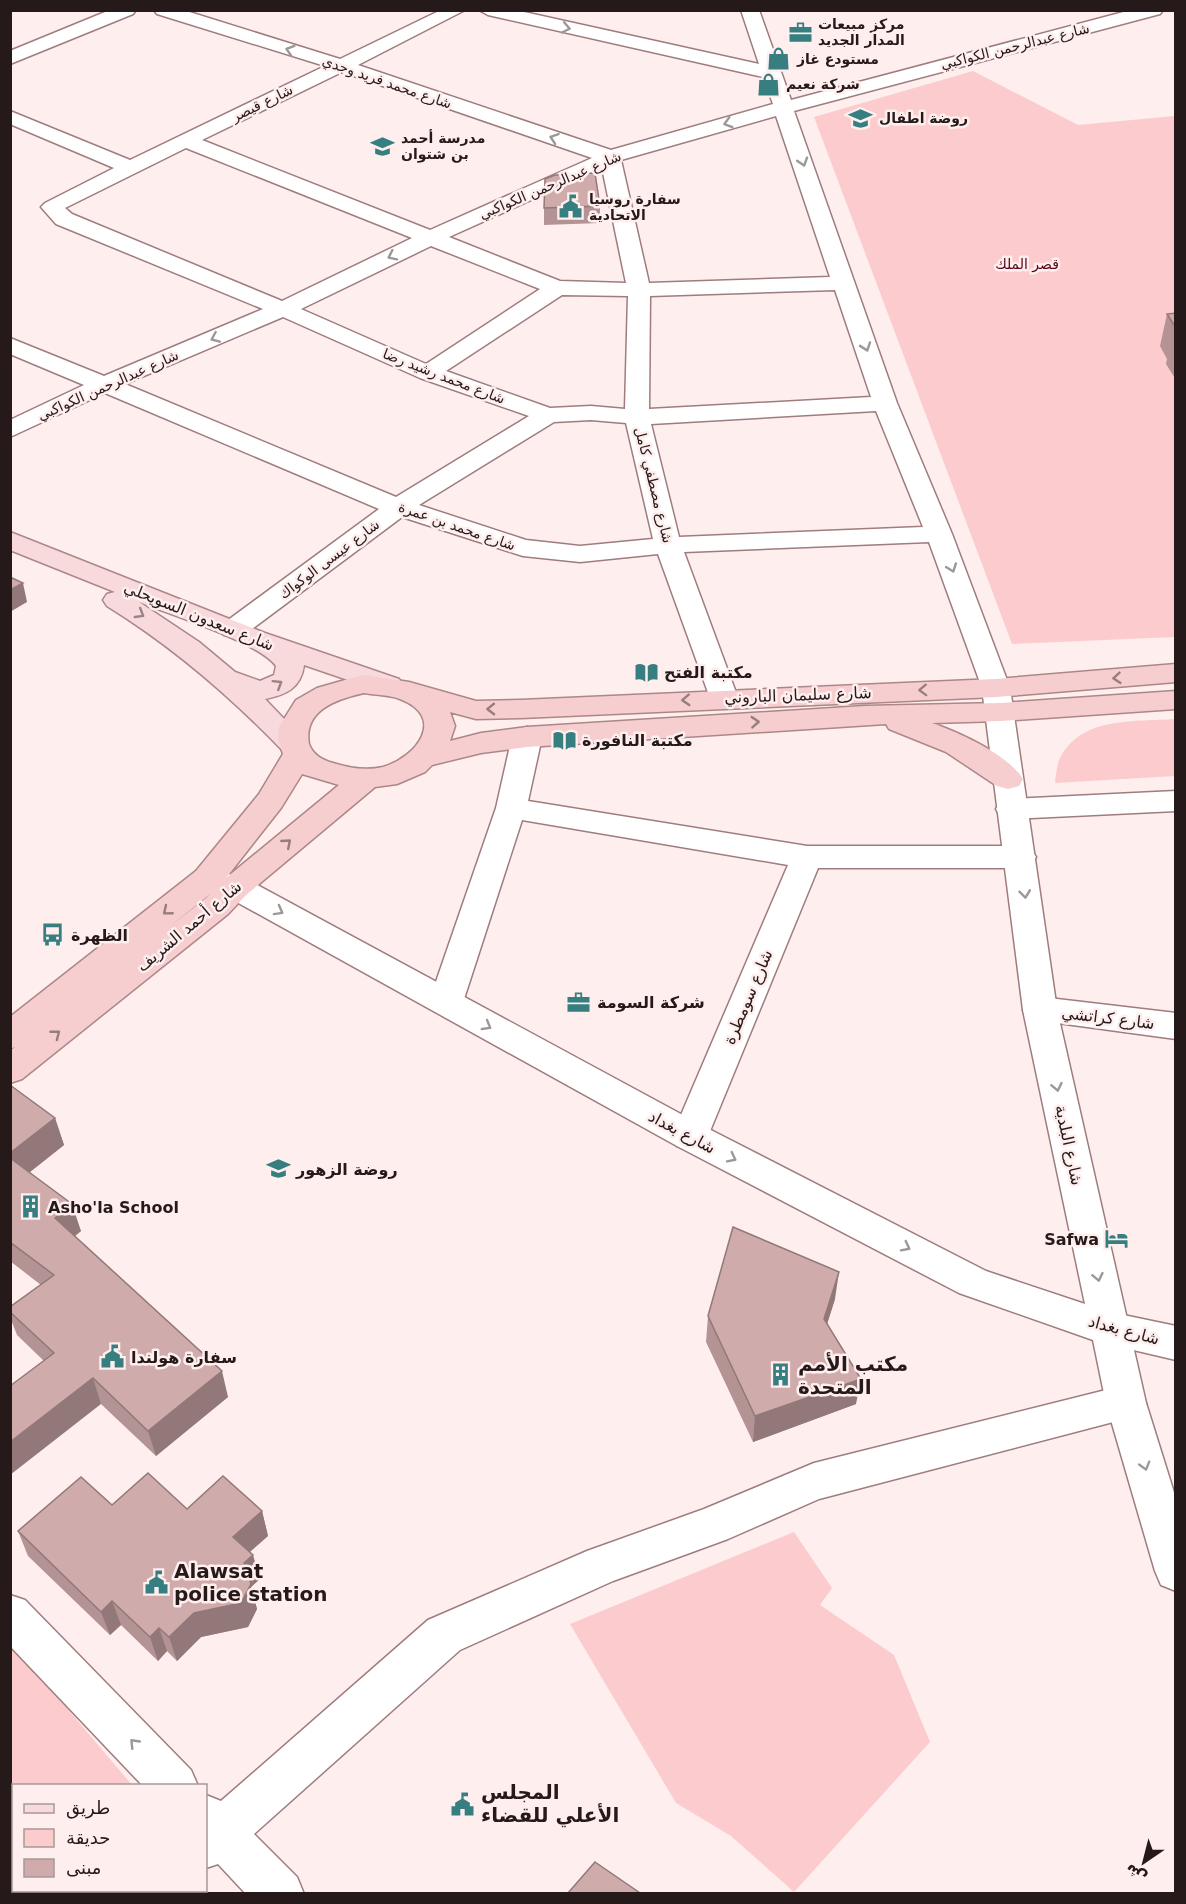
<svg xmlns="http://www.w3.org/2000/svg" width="1186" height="1904" viewBox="0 0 1186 1904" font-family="'DejaVu Sans',Vazirmatn,sans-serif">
	<rect width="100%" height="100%" fill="#feeeee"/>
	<g fill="#fccbcd">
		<path d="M973,71L1078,125L1175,116V637L1012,644L814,117Z"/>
		<path d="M1175,719V776L1055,783C1056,775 1057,763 1061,756C1084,716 1135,722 1175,719Z"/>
		<path d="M794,1532L832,1588L820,1605L894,1655L930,1742L794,1892L731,1836L676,1803L570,1624Z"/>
		<path d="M10,1641L132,1785L14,1786V1890L66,1891L61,1893H11Z"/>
	</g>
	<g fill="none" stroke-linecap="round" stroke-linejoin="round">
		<defs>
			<g id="minor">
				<path d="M110,10H136L133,14L10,64V51Z"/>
				<path d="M154,10H183L340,59L441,10H465L358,65L611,150L773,104L763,77L488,15L479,10H515L759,64L741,10H759L791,100L1131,10H1163L1160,14L794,111L897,403L952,534L1010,688L1006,694L996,697L986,694L982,688L929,542L684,552L738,698L734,704L724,707L714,704L710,698L658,554L580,562L523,556L402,517L244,635L234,637L224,635L220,629L224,623L379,509L105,393L10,437V420L84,385L10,354V338L104,376L263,309L56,224L41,207L45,203L114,168L10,124V111L130,160L325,66L157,14ZM342,72L592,158L430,230L202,140ZM776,116L830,277L649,283L621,160ZM186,148L412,238L282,301L72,214L65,208ZM602,168L626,283L560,281L449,237ZM431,246L540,289L426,364L301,309ZM835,290L871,397L649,409L650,296ZM562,295L628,296L625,409L591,406L550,408L446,371ZM283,317L420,378L529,416L396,497L125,384ZM876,411L923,527L679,537L651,424ZM591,420L626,423L653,539L580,546L526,540L419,505L554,422Z"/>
				<path d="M527,727L537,730L542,737L528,801L807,846H1020L1031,849L1036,857L1031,865L1020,868H818L708,1136L703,1146L690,1150L677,1146L672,1136L788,865L522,820L463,1002L458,1011L446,1014L434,1011L429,1002L496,808L512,737L517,730Z"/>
				<path d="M1176,791V811L1011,819L1000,816L996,809L1000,802L1011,799Z"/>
				<path d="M1040,997L1176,1013V1039L1028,1019L1023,1010L1028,1001Z"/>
				<path d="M1109,1312L1176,1326V1360L1095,1341L1090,1329L1095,1317Z"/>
				<path d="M1126,1385L1140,1391L1146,1403L1140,1415L819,1499L728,1539L613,1581L460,1650L254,1834L297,1877L304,1894H246L218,1864L206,1868V1795L221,1801L428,1620L587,1551L704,1509L814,1463Z"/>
				<path d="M10,1595L25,1600L191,1770L198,1786H143L10,1646Z"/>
				<path d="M129,1890H180L179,1894H128Z"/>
			</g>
			<path id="tertiary" d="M996,679L1006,682L1010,688L1057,1010L1146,1403L1176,1499V1591L1161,1585L1155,1571L1106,1403L1093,1340L959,1293L677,1146L224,895L196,887L191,879L196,871L207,868L246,879L703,1126L986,1271L1085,1304L1023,1010L982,688L986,682Z"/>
			<path id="primary" d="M10,532L265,633L399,679L403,685L399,691L389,694L304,665C301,688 286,695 265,699L308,744L303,751L293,754L283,751C229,695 173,647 107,606L103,600L107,594L115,592L10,550ZM139,602C171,615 258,642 276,666L274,675L260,681L235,672L199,642Z"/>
			<path id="trunk" d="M1176,664V682L996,697L521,718L476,719L450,712L455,726L450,741L481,733L527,727L865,706L1001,703L1176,691V709L1001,721L932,723C960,733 1007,754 1023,779L1019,786L1008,789L997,786L946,752L889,729L886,724L527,747L481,753L432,765L425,772L397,784L375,787L246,895L228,914L22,1079L10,1083V1051L15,1047L10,1049V1017L196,871L259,794L283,754L278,740L279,727L296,700L317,688L352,678L364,675L409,682L476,701L521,700L996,679ZM364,693C375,695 390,695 400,699C447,717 417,757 383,767C366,771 349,768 333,763C322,760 313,755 309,744C303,710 337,699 364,693ZM302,774L339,785L226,878L281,808ZM210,894L206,898L168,928Z"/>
		</defs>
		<use href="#minor" stroke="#9f7c7d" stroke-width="3"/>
		<use href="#tertiary" stroke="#9f7c7d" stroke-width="3"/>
		<use href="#primary" stroke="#ac8788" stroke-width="3"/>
		<use href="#trunk" stroke="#ac8788" stroke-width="3"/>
		<use href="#minor" fill="#fff" fill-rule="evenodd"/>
		<use href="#tertiary" fill="#fff" fill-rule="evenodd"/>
		<use href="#primary" fill="#f8dadc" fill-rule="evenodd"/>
		<use href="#trunk" fill="#f6ced0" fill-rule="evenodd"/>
	</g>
	<g fill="#b39394">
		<path d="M600,206V223L544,225V208Z"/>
		<path d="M1176,313V380L1166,364L1167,359L1160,346L1167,314Z"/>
		<path d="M10,1085L55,1118L64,1145L30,1172L81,1231L75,1236L228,1397L156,1456L101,1404L44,1361L17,1335L10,1317V1307L41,1285L10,1261Z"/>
		<path d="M835,1299L827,1324L856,1404L753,1442L706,1342L708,1316Z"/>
		<path d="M112,1505L187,1509L262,1511L268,1536L250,1552L260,1579L251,1587L257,1609L248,1627L201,1637L177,1661L167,1651L158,1661L121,1625L110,1635L28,1556L18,1531Z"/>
	</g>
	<g fill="#927878">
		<path d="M23,583L27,602L10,612V590Z"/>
		<path d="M55,1118L64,1145L16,1183L10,1165V1153Z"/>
		<path d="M72,1204L81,1231L64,1245L55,1218Z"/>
		<path d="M839,1272L835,1299L820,1346L824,1319Z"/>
		<path d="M222,1371L228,1397L156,1456L148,1431Z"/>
		<path d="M93,1378L101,1404L10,1475V1442Z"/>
		<path d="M861,1379L856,1404L753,1442L755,1416Z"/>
		<path d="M262,1511L268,1536L239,1561L233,1537Z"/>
		<path d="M253,1555L260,1579L251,1587L257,1609L248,1627L201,1637L177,1661L169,1637Z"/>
		<path d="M112,1601L121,1625L110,1635L101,1612Z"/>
		<path d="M159,1628L167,1651L158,1661L150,1637Z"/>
	</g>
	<g fill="#d0abac" stroke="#927878" stroke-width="1.5">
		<path d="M595,173L600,206L544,208L545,179L555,175Z"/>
		<path d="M1176,313V328L1167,314Z"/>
		<path d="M10,577L23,583L10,590Z"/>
		<path d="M10,1085L55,1118L10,1153Z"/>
		<path d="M10,1158L72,1204L55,1218L222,1371L148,1431L93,1378L10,1442V1386L54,1353L10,1312V1307L54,1275L10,1242Z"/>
		<path d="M733,1227L839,1272L824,1319L861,1379L755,1416L708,1316Z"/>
		<path d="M148,1473L187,1509L223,1476L262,1511L233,1537L253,1555L244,1563L251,1584L241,1603L194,1613L169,1637L159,1628L150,1637L112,1601L101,1612L18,1531L81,1477L112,1505Z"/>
		<path d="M595,1862L640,1893H568Z"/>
		<path d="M177,1890H204L206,1893H173Z"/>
	</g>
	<defs><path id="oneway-chevron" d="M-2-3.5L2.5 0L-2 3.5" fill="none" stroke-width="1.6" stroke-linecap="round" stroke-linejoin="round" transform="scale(1.5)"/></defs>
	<g stroke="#9d9898">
		<use href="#oneway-chevron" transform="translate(566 28) rotate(12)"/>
		<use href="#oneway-chevron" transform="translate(290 50) rotate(-163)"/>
		<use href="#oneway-chevron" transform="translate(728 123) rotate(164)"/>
		<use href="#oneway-chevron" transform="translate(554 138) rotate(-161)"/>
		<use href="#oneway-chevron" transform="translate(803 162) rotate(72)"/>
		<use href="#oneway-chevron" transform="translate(392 256) rotate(154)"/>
		<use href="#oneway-chevron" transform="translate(215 338) rotate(157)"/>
		<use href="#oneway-chevron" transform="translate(866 347) rotate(71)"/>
		<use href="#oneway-chevron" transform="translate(952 568) rotate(70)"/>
		<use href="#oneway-chevron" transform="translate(1025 894) rotate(83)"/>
		<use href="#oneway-chevron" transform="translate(279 911) rotate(29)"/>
		<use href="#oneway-chevron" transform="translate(487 1026) rotate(30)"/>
		<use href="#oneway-chevron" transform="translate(1057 1087) rotate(78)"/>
		<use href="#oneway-chevron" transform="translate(732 1158) rotate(27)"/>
		<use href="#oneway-chevron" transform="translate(906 1247) rotate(27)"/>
		<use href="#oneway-chevron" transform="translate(1098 1277) rotate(78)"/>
		<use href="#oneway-chevron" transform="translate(1145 1466) rotate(74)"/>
		<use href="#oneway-chevron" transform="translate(134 1743) rotate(-134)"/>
	</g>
	<g stroke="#9a8384">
		<use href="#oneway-chevron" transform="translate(140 614) rotate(31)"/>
		<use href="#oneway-chevron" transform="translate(278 684) rotate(-32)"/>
	</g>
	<g stroke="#987d7e">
		<use href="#oneway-chevron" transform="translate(1117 678) rotate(175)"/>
		<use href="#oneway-chevron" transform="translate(923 690) rotate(178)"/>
		<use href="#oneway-chevron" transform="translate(686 700) rotate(177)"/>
		<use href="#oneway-chevron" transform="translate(491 709) rotate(179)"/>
		<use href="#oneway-chevron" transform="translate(755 722) rotate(-4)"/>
		<use href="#oneway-chevron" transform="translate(287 843) rotate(-41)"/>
		<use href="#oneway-chevron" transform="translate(167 911) rotate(141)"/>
		<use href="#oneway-chevron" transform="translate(56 1034) rotate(-38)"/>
	</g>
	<defs>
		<symbol id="office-bare" viewBox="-9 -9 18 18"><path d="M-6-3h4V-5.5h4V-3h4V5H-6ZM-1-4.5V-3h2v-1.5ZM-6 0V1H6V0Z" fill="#367e7f" stroke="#feeeee" stroke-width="2.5" paint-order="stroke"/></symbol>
		<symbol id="shop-bare" viewBox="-9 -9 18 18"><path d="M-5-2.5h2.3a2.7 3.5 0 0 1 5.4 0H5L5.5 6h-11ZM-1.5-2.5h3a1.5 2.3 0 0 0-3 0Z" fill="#367e7f" stroke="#feeeee" stroke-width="2.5" paint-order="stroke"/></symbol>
		<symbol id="school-bare" viewBox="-9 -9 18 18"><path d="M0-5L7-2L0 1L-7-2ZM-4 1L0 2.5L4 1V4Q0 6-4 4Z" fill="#367e7f" stroke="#feeeee" stroke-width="2.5" paint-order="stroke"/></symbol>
		<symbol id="civic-bare" viewBox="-9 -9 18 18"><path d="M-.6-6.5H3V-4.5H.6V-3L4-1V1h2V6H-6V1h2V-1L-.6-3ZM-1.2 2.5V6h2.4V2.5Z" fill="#367e7f" stroke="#feeeee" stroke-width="2.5" paint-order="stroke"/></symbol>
		<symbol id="library-bare" viewBox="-9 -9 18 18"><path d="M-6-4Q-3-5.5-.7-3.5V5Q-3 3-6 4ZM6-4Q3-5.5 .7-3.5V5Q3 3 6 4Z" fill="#367e7f" stroke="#feeeee" stroke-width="2.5" paint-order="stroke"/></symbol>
		<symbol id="bus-bare" viewBox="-9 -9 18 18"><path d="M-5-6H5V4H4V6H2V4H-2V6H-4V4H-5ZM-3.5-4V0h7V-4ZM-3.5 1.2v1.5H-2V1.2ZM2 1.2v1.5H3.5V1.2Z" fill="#367e7f" stroke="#feeeee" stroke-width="2.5" paint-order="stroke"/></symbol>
		<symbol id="building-bare" viewBox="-9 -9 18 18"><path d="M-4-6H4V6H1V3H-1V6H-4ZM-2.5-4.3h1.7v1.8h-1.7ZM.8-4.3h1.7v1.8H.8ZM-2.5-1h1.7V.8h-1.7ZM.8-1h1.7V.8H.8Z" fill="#367e7f" stroke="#feeeee" stroke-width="2.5" paint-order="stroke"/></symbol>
		<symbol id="hotel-bare" viewBox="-9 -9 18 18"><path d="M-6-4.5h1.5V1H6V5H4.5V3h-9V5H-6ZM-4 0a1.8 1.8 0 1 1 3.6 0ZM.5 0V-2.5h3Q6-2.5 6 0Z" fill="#367e7f" stroke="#feeeee" stroke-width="2.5" paint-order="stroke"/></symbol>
	</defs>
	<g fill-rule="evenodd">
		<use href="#office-bare" x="784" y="16" width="33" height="33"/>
		<use href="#shop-bare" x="762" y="42" width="33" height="33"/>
		<use href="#shop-bare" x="752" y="68" width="33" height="33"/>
		<use href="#school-bare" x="844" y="102" width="33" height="33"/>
		<use href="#school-bare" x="366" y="130" width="33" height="33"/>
		<use href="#civic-bare" x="554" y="190" width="33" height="33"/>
		<use href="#library-bare" x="630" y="656" width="33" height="33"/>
		<use href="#library-bare" x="548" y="724" width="33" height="33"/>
		<use href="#bus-bare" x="36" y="918" width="33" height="33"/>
		<use href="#office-bare" x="562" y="986" width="33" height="33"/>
		<use href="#school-bare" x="262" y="1152" width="33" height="33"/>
		<use href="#building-bare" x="14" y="1190" width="33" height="33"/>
		<use href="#hotel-bare" x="1100" y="1222" width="33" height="33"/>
		<use href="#civic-bare" x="96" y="1340" width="33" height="33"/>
		<use href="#building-bare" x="764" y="1358" width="33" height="33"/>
		<use href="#civic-bare" x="140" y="1566" width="33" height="33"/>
		<use href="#civic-bare" x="446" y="1788" width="33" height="33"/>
	</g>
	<g text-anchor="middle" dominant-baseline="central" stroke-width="5" stroke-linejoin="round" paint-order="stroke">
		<g font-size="14" font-weight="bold" fill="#261919" stroke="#feeeee" text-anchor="start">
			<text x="818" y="24">مركز مبيعات<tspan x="818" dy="16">المدار الجديد</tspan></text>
			<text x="797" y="59">مستودع غاز</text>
			<text x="786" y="84">شركة نعيم</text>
			<text x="879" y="118">روضة اطفال</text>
			<text x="401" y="138">مدرسة أحمد<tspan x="401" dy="16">بن شتوان</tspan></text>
			<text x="589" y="199">سفارة روسيا<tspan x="589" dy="16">الاتحادية</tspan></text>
		</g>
		<g font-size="14" fill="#261919" stroke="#feeeee">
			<text transform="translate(1015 46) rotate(-14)">شارع عبدالرحمن الكواكبي</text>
			<text transform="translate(387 82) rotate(19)">شارع محمد فريد وجدي</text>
			<text transform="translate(262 103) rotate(-26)">شارع قيصر</text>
			<text transform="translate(550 185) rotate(-23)">شارع عبدالرحمن الكواكبي</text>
			<text transform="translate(444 376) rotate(21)">شارع محمد رشيد رضا</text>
			<text transform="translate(108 385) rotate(-24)">شارع عبدالرحمن الكواكبي</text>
			<text transform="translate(654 485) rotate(76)">شارع مصطفي كامل</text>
			<text transform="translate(457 526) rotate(19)">شارع محمد بن عمرة</text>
			<text transform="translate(329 559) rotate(-37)">شارع عيسى الوكواك</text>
		</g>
		<g font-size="14" fill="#580317" stroke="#feeeee">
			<text x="1027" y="264">قصر الملك</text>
		</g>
		<g font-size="16" fill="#261919" stroke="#feeeee">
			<text transform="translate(199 616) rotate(22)">شارع سعدون السويحلي</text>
			<text transform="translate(798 695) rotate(-2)">شارع سليمان الباروني</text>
			<text transform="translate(189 926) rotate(-40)">شارع أحمد الشريف</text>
			<text transform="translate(748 997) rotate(-67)">شارع سومطرة</text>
			<text transform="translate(1108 1018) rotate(7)">شارع كراتشي</text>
			<text transform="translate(682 1132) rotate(28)">شارع بغداد</text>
			<text transform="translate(1069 1145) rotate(78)">شارع البلدية</text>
			<text transform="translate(1124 1330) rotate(15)">شارع بغداد</text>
		</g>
		<g font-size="16" font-weight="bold" fill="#261919" stroke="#feeeee" text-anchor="start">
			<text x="664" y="672">مكتبة الفتح</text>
			<text x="582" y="740">مكتبة النافورة</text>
			<text x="71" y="935">الظهرة</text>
			<text x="597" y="1002">شركة السومة</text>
			<text x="296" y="1169">روضة الزهور</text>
			<text x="48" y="1207">Asho'la School</text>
			<text x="1099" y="1239" text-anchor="end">Safwa</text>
			<text x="131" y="1357">سفارة هولندا</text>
		</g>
		<g font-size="20" font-weight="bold" fill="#261919" stroke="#feeeee" text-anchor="start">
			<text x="798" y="1364">مكتب الأمم<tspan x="798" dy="23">المتحدة</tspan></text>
			<text x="174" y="1571">Alawsat<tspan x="174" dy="23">police station</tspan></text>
			<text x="481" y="1792">المجلس<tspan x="481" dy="23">الأعلي للقضاء</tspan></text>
		</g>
	</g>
	<rect width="1186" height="1904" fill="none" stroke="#261919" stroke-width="24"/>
	<rect x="12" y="1784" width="195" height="108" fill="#feeeee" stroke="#a89999" stroke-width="1.5"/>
	<rect x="24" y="1804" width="30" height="9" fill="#f8dadc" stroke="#a89999" stroke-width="1.5"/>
	<text x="66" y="1814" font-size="18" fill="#261919">طريق</text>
	<rect x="24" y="1829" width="30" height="18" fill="#fccbcd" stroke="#a89999" stroke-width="1.5"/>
	<text x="66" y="1844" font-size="18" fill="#261919">حديقة</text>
	<rect x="24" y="1859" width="30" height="18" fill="#d0abac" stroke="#a89999" stroke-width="1.5"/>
	<text x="66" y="1874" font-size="18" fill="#261919">مبنى</text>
	<g transform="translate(1144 1862) rotate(215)" stroke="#feeeee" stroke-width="4.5" paint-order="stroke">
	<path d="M0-4.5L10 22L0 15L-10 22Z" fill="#261919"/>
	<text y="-9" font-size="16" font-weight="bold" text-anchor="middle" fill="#261919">ش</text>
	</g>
</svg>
